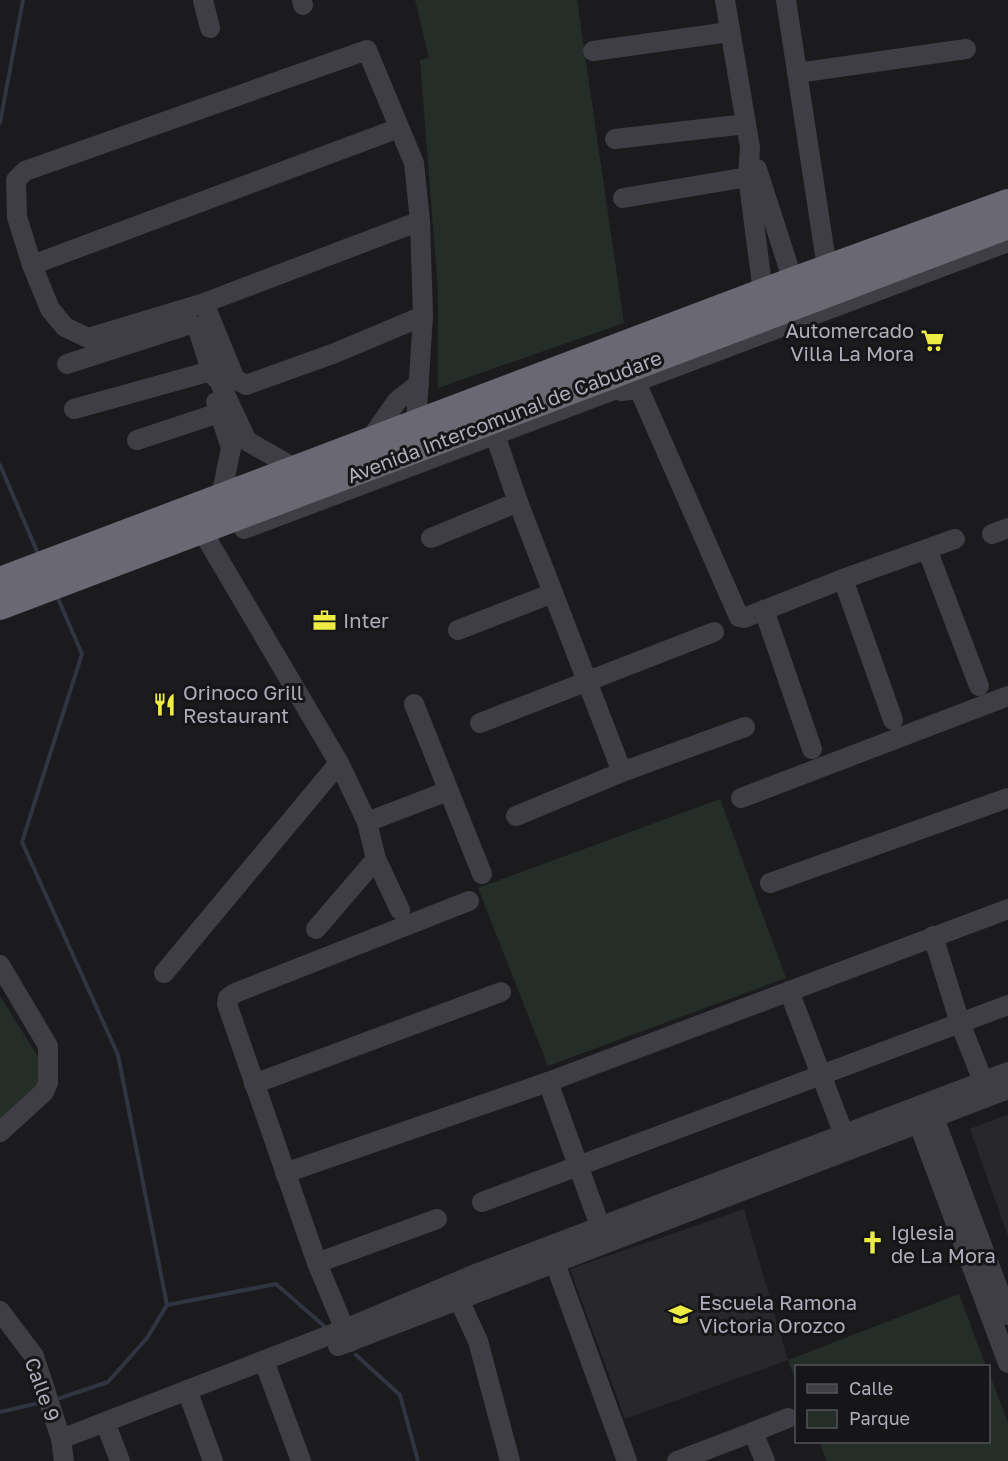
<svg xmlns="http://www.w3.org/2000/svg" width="1008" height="1461" viewBox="0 0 1008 1461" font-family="'Golos Text',sans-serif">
	<rect width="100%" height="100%" fill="#1b1b1d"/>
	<g fill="#28272a">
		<path d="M1008,1114V1236L970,1129Z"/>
		<path d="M744,1209L788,1360L625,1419L570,1269Z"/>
	</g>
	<g fill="#242d28">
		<path d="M415,0H577L624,323L438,388V290L420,60L429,58Z"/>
		<path d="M720,799L786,978L548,1066L478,888Z"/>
		<path d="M0,996L39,1058V1094L0,1128Z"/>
		<path d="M959,1294L986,1366H796V1382L788,1360Z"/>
		<path d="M989,1372L1008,1423V1461H827L819,1442H988Z"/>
	</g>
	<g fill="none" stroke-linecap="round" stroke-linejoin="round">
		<g stroke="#313441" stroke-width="4">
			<path d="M0,123L23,0"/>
			<path d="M0,465L39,556"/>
			<path d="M57,596L82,654L22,842L118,1055L167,1305L276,1284L324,1326"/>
			<path d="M356,1355L400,1395L418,1461"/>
			<path d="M60,1398L108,1382L147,1338L167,1305"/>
			<path d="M0,1412L39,1403"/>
		</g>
		<g stroke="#3f3e44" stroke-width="20">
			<path d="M203,0L210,28"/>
			<path d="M302,0L303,5"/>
			<path d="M725,0L750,147L748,177L763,292"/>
			<path d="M786,0L827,268"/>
			<path d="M593,51L729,32"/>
			<path d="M797,73L966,49"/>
			<path d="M615,139L746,124"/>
			<path d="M757,169L793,281"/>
			<path d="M623,198L748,177"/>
			<path d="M32,265L399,128"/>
			<path d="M204,303L235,379L246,385L335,353L423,316"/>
			<path d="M67,364L191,324L198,329L212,374L219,381L247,441L296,469"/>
			<path d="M621,391L639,389L739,617L744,618L843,579L955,539"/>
			<path d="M216,402L231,448L221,497"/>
			<path d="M74,409L211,371"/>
			<path d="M416,423L423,316L420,221L414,163L367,50L25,171L16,180L17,217L32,265L50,309L65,327L88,338L204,303L420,221"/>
			<path d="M495,435L518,502L622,772"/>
			<path d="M137,440L231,409"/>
			<path d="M369,441L397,401L419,384"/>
			<path d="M244,529L1008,242"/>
			<path d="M992,534L1008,528"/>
			<path d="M431,538L518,502"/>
			<path d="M208,541L339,763L367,822L376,859L400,910"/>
			<path d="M927,549L979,686"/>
			<path d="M843,579L893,720"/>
			<path d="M764,610L812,749"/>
			<path d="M458,630L553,593"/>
			<path d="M414,704L482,874"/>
			<path d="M480,723L714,632"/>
			<path d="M741,798L1008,696"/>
			<path d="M516,816L622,772L745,727"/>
			<path d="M367,822L448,791"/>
			<path d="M770,883L1008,798"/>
			<path d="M316,929L376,859"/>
			<path d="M933,936L960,1023L983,1081"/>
			<path d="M0,965L48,1046V1083L44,1092L0,1132"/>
			<path d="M164,973L339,763"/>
			<path d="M789,991L843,1132"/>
			<path d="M548,1082L1008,909"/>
			<path d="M254,1084L501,992"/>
			<path d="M930,1107L1008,1315"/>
			<path d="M915,1114L1008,1363"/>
			<path d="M285,1173L548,1082L600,1226"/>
			<path d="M482,1202L1008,1005"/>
			<path d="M551,1252L627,1461"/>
			<path d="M317,1263L437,1219"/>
			<path d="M459,1300L478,1341L510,1461"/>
			<path d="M0,1311L34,1356L61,1439L64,1461"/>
			<path d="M350,1342L317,1263L227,1004L228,998L235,993L469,901"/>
			<path d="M338,1346L1008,1089"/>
			<path d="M264,1361L301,1461"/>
			<path d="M187,1390L213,1461"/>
			<path d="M105,1422L120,1461"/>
			<path d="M61,1439L345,1329L478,1273L1008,1072"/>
			<path d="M677,1461L753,1432"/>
			<path d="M765,1461L753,1432L788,1418"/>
		</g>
		<g stroke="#696873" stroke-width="28">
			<path d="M0,581L793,281L1008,203"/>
			<path d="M0,606L1008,225"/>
		</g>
	</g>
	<defs>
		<symbol id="supermarket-bare" viewBox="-9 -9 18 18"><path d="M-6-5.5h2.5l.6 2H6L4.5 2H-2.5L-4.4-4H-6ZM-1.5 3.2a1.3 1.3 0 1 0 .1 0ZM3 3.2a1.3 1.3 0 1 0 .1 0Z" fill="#ecec43" stroke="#161618" stroke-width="2.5" paint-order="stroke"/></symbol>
		<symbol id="office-bare" viewBox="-9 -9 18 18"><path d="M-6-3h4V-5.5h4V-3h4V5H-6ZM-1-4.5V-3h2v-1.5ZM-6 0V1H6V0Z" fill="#ecec43" stroke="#161618" stroke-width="2.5" paint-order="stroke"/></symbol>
		<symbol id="restaurant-bare" viewBox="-9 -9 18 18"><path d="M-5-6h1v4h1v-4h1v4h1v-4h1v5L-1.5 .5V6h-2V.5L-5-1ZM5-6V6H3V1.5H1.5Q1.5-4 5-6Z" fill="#ecec43" stroke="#161618" stroke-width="2.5" paint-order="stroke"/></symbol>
		<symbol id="church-bare" viewBox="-9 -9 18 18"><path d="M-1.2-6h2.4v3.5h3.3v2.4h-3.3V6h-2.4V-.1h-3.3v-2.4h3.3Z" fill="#ecec43" stroke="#161618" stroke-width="2.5" paint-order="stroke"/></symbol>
		<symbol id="school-bare" viewBox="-9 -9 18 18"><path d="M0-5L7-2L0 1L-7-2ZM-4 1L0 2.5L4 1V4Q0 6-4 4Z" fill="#ecec43" stroke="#161618" stroke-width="2.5" paint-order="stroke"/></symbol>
	</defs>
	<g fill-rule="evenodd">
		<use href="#supermarket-bare" x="916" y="324" width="33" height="33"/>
		<use href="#office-bare" x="308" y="604" width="33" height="33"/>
		<use href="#restaurant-bare" x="148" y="688" width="33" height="33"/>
		<use href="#church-bare" x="856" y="1226" width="33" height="33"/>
		<use href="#school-bare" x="664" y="1298" width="33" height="33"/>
	</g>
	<g text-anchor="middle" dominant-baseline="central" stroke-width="6" stroke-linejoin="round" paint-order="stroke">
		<g font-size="20" fill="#aeaebc" stroke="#161618" text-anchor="start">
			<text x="914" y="330" text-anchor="end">Automercado<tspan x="914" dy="23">Villa La Mora</tspan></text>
			<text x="343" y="620">Inter</text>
			<text x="183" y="692">Orinoco Grill<tspan x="183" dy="23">Restaurant</tspan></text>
			<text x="891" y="1232">Iglesia<tspan x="891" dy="23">de La Mora</tspan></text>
			<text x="699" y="1302">Escuela Ramona<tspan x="699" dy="23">Victoria Orozco</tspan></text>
		</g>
		<g font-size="20" fill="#aeaebc" stroke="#161618">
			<text transform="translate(504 416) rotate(-21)">Avenida Intercomunal de Cabudare</text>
			<text transform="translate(43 1389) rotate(70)">Calle 9</text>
		</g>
	</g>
	<rect x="795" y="1365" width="195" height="78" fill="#161618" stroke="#53535a" stroke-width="1.5"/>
	<rect x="807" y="1384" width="30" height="9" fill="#3f3e44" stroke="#53535a" stroke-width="1.5"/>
	<text x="849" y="1395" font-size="18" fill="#aeaebc">Calle</text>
	<rect x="807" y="1410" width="30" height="18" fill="#242d28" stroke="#53535a" stroke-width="1.5"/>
	<text x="849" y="1425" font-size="18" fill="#aeaebc">Parque</text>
</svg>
